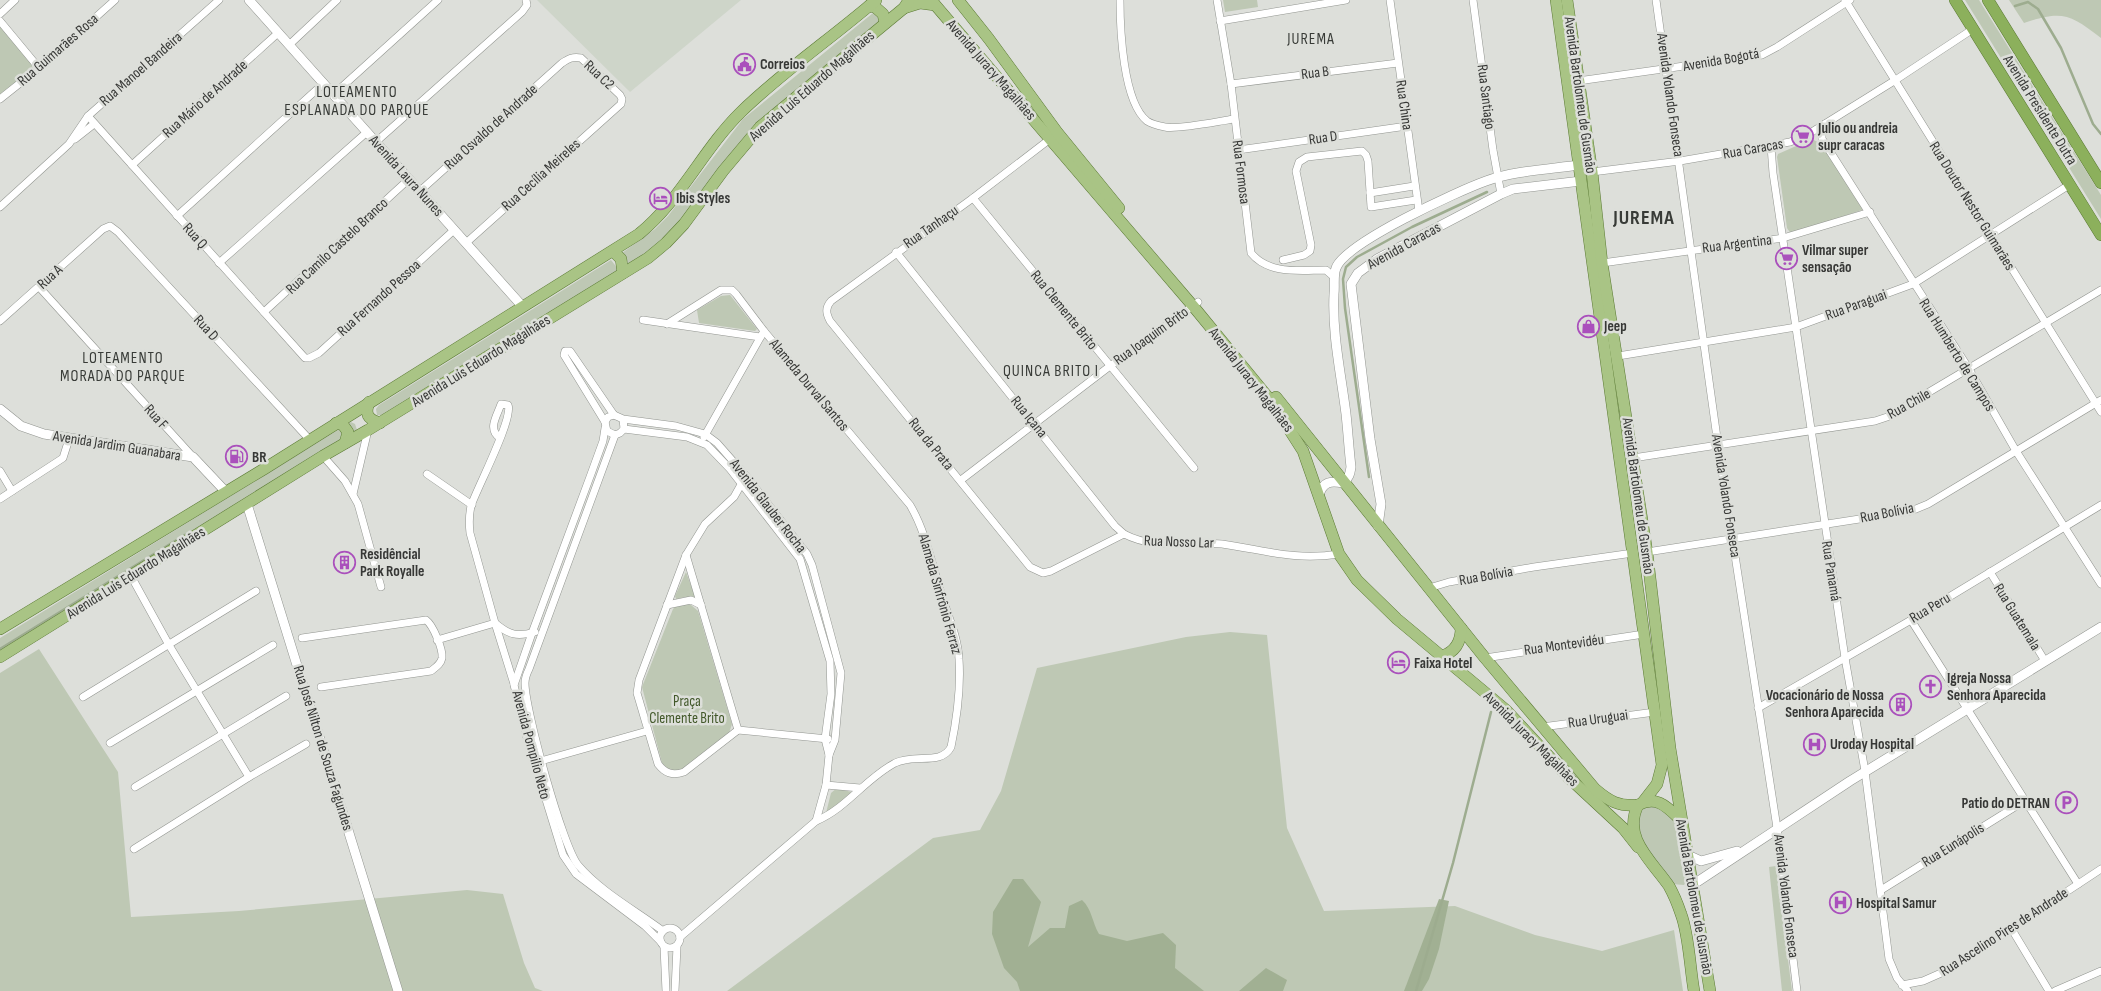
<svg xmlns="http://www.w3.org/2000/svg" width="2101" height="991" viewBox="0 0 2101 991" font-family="'Sofia Sans Condensed',sans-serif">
	<rect width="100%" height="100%" fill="#dddfda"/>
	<path fill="#ced5c9" d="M537,0H741L630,92Z"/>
	<g fill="#bec8b4">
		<path d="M1223,0H1257L1258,7L1225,12Z"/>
		<path d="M1965,0H1979L2101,195V219Z"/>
		<path d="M2009,0H2101V38C2070,14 2062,10 2024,23Z"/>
		<path d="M873,13L878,15L880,22L795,96L677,228L629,267L627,260L622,253L655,229L668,216L743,119Z"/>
		<path d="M0,26L36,66L35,70L0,97Z"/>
		<path d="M1812,139L1823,145L1862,206V210L1791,234L1787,228L1777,157L1778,154Z"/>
		<path d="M611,260L618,269L616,275L384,415H377L376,409L379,405Z"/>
		<path d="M730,295L757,329L755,331L699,323L697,310L721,296Z"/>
		<path d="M351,422L355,424L357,430L0,655V638Z"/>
		<path d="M686,572L696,599L685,597L676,599L675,596Z"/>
		<path d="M684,603L691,605L698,611L732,724L729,733L682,771L668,770L662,763L642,687L673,609L677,605Z"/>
		<path d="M1230,632L1267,635L1287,828L1324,911L1455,906L1535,935L1602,951L1674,930L1683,991H727L933,838L980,830L1001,791L1037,668L1186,637Z"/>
		<path d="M39,649L118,772L131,917L239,911L467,890L503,894L524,963L535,988L543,991H0V673Z"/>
		<path d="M837,788L851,792L852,795L826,813L831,793Z"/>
		<path d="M1655,805C1660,809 1667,812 1671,817C1683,835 1686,861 1687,882L1684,885L1672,884C1660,867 1636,846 1638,824C1639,819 1641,813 1642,808Z"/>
		<path d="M1776,866L1792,991H1782L1769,867Z"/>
	</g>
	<g fill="#a1b093">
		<path d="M1013,879H1023L1041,902L1028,947L1050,928H1065L1069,906L1082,900C1092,909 1092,922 1099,934L1127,941L1163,933L1176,945L1175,968L1204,991H1020L1017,982L1004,968L992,934L993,912Z"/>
		<path d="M1439,899L1449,901L1439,949L1429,979L1422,991H1404Z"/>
		<path d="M1266,968L1287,980L1283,991H1239Z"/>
	</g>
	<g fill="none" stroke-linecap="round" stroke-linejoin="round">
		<g stroke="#9dac8f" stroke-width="2.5">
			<path d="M2015,6L2028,2L2038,9L2061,48L2093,124L2101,134"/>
			<path d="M1369,477L1345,308L1343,279L1346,267L1357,257L1412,227L1487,192"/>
			<path d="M0,649L188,533"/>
			<path d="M1416,991L1453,863L1491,712"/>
		</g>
		<defs>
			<g id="minor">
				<path d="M1120,0C1120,29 1123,102 1147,121C1151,124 1160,126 1165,127C1177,130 1219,121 1234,119"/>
				<path d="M1217,0L1231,84L1251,253C1269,275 1300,270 1326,270L1334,277"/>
				<path d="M1390,0L1419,211"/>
				<path d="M1473,0L1493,150L1501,194"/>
				<path d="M1656,0L1718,445L1777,828L1797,991"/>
				<path d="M1845,0L2101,412"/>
				<path d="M0,14L15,0"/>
				<path d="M0,21L39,68"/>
				<path d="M1220,21L1346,0"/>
				<path d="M289,45L337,0"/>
				<path d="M1578,81L1762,55L1777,47L1850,0"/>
				<path d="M1231,84L1398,63"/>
				<path d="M334,94L438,0"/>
				<path d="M0,99L39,68L115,0"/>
				<path d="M88,116L305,358H309L319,353L454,230"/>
				<path d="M1825,124L1822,129V139L1969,369L2016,451L2101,584"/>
				<path d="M75,139L94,124"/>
				<path d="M1050,139L973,198L831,301C825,308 826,313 830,321L1030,567L1043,573L1051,571L1124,534C1157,551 1187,540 1222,544C1265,550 1294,561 1339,554"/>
				<path d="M377,141L522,12L527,5L526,0"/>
				<path d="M1771,146L1773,173L1845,658L1865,771L1889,959L1897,978L1908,991"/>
				<path d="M1238,150L1407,126"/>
				<path d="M132,165L278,33"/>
				<path d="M1592,172L1680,161L1790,142L1807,135L1894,81L1973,29"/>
				<path d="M420,191L562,63C568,59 573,56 581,58L620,95L622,99L621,104L466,243"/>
				<path d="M1370,193L1414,186"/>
				<path d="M973,198L1194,468"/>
				<path d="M0,207L69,144L88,116L219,0"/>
				<path d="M177,216L324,83"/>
				<path d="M896,252L1115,526L1124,534"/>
				<path d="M1283,260L1304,255L1310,251L1311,245L1296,171L1299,162L1307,157L1362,151L1366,155L1368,161L1371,207L1416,200"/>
				<path d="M219,263L367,132"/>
				<path d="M1602,263L1783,238L1870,212"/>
				<path d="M39,287L193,457"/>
				<path d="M264,312L409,179"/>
				<path d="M643,320L760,337"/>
				<path d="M0,321L103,229L110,226L118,232L309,439"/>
				<path d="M667,324L721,290H732L736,294L764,331L910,505C926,532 932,565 942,596C948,616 958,637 959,659C961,688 957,718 951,747C941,766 915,753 895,763C865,779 847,808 816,821"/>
				<path d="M1618,356L1796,327L1913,284L2069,185"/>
				<path d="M623,419L624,429L620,433L615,435L607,431L605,422L608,417L614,415L623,419L676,426L705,434L717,443L746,476L807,554L812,565L841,673L835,740L829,755L826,785L816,821L680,937"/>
				<path d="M605,422L564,355L565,351H570L614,415"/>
				<path d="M605,428L603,441L591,474L532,633L514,685L527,738L563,855L576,874L645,926L660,941"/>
				<path d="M624,429L687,437L707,445L730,469L800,559L830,661L831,694L825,739L829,755"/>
				<path d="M615,435L529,669C527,673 525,678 525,683C525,710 563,847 578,865C601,892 635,910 663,931"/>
				<path d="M704,437L764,331"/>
				<path d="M500,438C487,429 497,416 501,404L508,405C514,418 477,488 471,506C469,515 469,524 470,533L495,623C509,635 517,637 535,632"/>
				<path d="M323,456L345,481L358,504L381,587"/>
				<path d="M1633,458L1875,421L1887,417L2101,290"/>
				<path d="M0,471L12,491"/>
				<path d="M427,474L472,505"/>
				<path d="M961,480L1110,366L1198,302"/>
				<path d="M353,494L368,430"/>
				<path d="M0,499L63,458L69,439"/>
				<path d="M1647,552L1911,511L1928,504L2101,400"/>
				<path d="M686,555L738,730"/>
				<path d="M1990,572L2045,661"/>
				<path d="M131,576L169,645L249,777"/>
				<path d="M1429,588L1449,582L1534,567L1633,553"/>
				<path d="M667,605L691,600L701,605"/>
				<path d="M1911,620L2078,884"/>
				<path d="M302,638L426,620C433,625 443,649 442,658C441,664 436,667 431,671L321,687"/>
				<path d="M437,640L495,623L514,684"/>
				<path d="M1485,658L1644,634"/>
				<path d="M83,697L256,591"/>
				<path d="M1758,708L1911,620L2101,505"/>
				<path d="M1542,727L1655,712"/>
				<path d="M738,730L684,772C672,776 665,773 658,764L637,693L639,680L686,555L705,524L734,497L743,481"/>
				<path d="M738,730L828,739"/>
				<path d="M110,743L273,645"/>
				<path d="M537,762L647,731"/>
				<path d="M826,785L860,788"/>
				<path d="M135,787L286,696"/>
				<path d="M134,849L249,777L306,744"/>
				<path d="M1881,890L2026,800"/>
				<circle cx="670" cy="938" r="10"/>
				<path d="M2011,928L2049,991"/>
				<path d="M664,947L666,991"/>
				<path d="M1902,985L1923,981L1948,970L2101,869"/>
				<path d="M675,991L677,946"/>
				<path d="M2055,991L2101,971"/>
			</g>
			<g id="tertiary">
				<path d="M249,0L523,307"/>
				<path d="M0,409L21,426L44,434L193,457L226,492"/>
				<path d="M1319,495C1323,481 1331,481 1343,483C1349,478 1350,474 1351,467C1349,450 1348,432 1346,414C1341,374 1332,334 1334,294C1335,285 1333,276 1336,268C1345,243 1458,191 1486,181C1513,171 1550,169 1579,165"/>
				<path d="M247,504L398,991"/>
				<path d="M1378,526L1381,504L1370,439L1351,284L1358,273L1377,259L1501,194L1513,189L1581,181"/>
				<path d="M1688,855L1701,861L1737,851"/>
				<path d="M1694,884L1850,781L2101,627"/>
			</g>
			<g id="primary">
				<path d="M931,0L1193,306L1271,401L1303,451L1339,554L1357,580L1397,619L1506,710L1568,777L1623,828L1638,847"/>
				<path d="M958,0L989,39L1057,132L1119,208"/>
				<path d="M1556,0L1662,765L1657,784L1643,802"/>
				<path d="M1567,0L1592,172L1602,263L1647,552L1670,748L1710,991"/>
				<path d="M869,6L875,7L883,14L885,23"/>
				<path d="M904,8L920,3L935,5"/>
				<path d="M613,251L621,259L623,273"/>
				<path d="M1276,397L1485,658L1595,789C1609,801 1619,807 1638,805"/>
				<path d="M369,402C365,414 367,419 380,423"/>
				<path d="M336,423L343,425L348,432L345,443"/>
				<path d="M0,629L264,469L639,234C681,200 703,149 741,112C783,71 832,38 876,0"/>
				<path d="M1442,656C1455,652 1461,642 1461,628"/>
				<path d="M0,657L323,456L368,430L648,258L666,243L684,224L723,171L760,127L904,8L909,0"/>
				<path d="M1681,820C1667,807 1657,795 1638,805C1622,838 1652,861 1669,886C1674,895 1678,905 1681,914C1689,935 1690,969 1694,991"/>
			</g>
			<g id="trunk">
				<path d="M1955,0L2101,235"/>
				<path d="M1988,0L2101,183"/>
			</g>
		</defs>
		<use href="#minor" stroke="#929590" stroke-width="8"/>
		<use href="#tertiary" stroke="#929590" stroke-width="10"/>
		<use href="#primary" stroke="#5b7a34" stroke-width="12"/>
		<use href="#trunk" stroke="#5b7a34" stroke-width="12"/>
		<use href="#minor" stroke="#fff" stroke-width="7"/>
		<use href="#tertiary" stroke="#fff" stroke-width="9"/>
		<use href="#primary" stroke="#a9c485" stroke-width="11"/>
		<use href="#trunk" stroke="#8cb05c" stroke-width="11"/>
	</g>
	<defs>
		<symbol id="civic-ring" viewBox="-11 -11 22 22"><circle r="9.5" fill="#dddfda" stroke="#aa50bc" stroke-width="1.5"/><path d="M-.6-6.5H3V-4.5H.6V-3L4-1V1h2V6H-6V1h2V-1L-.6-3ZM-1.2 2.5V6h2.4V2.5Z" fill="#aa50bc"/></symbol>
		<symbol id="supermarket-ring" viewBox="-11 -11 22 22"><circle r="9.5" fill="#dddfda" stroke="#aa50bc" stroke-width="1.5"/><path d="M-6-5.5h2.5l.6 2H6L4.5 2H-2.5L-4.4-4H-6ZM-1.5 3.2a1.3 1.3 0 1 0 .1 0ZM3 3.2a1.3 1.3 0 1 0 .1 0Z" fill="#aa50bc"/></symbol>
		<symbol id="hotel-ring" viewBox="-11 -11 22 22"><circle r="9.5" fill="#dddfda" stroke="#aa50bc" stroke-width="1.5"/><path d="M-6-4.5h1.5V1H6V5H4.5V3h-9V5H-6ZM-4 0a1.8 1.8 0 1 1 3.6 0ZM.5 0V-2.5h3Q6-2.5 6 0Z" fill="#aa50bc"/></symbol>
		<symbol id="shop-ring" viewBox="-11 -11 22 22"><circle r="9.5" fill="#dddfda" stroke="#aa50bc" stroke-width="1.5"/><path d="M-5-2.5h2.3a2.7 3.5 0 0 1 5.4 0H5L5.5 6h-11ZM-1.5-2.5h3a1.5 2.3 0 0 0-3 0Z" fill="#aa50bc"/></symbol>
		<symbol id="fuel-ring" viewBox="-11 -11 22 22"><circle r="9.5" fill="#dddfda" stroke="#aa50bc" stroke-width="1.5"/><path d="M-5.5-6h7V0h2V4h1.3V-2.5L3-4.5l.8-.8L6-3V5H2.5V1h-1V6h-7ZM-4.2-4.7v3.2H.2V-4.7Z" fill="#aa50bc"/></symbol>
		<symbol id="building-ring" viewBox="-11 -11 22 22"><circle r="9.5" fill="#dddfda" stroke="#aa50bc" stroke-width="1.5"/><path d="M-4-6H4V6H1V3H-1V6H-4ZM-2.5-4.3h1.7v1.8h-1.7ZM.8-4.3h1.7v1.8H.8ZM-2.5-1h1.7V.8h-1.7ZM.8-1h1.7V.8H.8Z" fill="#aa50bc"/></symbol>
		<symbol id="church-ring" viewBox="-11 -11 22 22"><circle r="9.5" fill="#dddfda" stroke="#aa50bc" stroke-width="1.5"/><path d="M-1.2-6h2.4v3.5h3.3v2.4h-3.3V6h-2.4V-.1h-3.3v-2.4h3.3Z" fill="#aa50bc"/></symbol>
		<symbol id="hospital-ring" viewBox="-11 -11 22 22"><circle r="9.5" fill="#dddfda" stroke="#aa50bc" stroke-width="1.5"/><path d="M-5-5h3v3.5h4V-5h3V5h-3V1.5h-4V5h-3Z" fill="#aa50bc"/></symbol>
		<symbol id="parking-ring" viewBox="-11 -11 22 22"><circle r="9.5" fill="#dddfda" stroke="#aa50bc" stroke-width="1.5"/><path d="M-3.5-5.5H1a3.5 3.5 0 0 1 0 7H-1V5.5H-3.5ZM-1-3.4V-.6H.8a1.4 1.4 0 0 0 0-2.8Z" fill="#aa50bc"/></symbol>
	</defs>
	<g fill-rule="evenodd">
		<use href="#civic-ring" x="732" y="52" width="25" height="25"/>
		<use href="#supermarket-ring" x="1790" y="124" width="25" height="25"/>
		<use href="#hotel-ring" x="648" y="186" width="25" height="25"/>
		<use href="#supermarket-ring" x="1774" y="246" width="25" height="25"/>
		<use href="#shop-ring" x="1576" y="314" width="25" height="25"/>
		<use href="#fuel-ring" x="224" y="444" width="25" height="25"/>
		<use href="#building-ring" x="332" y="550" width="25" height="25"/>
		<use href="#hotel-ring" x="1386" y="650" width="25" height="25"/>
		<use href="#church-ring" x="1918" y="674" width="25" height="25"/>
		<use href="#building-ring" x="1888" y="692" width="25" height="25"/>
		<use href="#hospital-ring" x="1802" y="732" width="25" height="25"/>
		<use href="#parking-ring" x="2054" y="790" width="25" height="25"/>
		<use href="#hospital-ring" x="1828" y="890" width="25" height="25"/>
	</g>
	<g text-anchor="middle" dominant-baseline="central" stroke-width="5" stroke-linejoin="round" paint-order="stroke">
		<g font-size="15" fill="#373836" stroke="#dddfda">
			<text transform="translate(58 50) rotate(-41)">Rua Guimarães Rosa</text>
			<text transform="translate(1721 60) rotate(-10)">Avenida Bogotá</text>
			<text transform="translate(141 69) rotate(-41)">Rua Manoel Bandeira</text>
			<text transform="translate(991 70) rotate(49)">Avenida Juracy Magalhães</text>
			<text transform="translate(1315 73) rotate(-7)">Rua B</text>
			<text transform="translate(599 75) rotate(43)">Rua C2</text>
			<text transform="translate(812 86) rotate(-41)">Avenida Luís Eduardo Magalhães</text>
			<text transform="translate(1580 95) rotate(82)">Avenida Bartolomeu de Gusmão</text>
			<text transform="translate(1670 95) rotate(82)">Avenida Yolando Fonseca</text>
			<text transform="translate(1486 97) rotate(83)">Rua Santiago</text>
			<text transform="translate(205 99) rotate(-42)">Rua Mário de Andrade</text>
			<text transform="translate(1404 105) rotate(82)">Rua China</text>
			<text transform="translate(2040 110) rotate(58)">Avenida Presidente Dutra</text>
			<text transform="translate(491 127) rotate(-42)">Rua Osvaldo de Andrade</text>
			<text transform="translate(1323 138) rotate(-8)">Rua D</text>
			<text transform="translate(1753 149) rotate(-10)">Rua Caracas</text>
			<text transform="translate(1241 172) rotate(83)">Rua Formosa</text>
			<text transform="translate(541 175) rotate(-42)">Rua Cecília Meireles</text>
			<text transform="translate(406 176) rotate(48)">Avenida Laura Nunes</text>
			<text transform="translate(1972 206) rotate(58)">Rua Doutor Nestor Guimarães</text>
			<text transform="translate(931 227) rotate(-35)">Rua Tanhaçu</text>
			<text transform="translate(195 236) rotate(48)">Rua Q</text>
			<text transform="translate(1737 244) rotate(-7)">Rua Argentina</text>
			<text transform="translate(337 246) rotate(-43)">Rua Camilo Castelo Branco</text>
			<text transform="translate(1404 246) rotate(-29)">Avenida Caracas</text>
			<text transform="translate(50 277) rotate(-42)">Rua A</text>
			<text transform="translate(379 298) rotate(-42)">Rua Fernando Pessoa</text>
			<text transform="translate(1856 305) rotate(-20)">Rua Paraguai</text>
			<text transform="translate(1064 310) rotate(51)">Rua Clemente Brito</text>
			<text transform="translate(206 328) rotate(47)">Rua D</text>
			<text transform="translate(1151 336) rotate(-36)">Rua Joaquim Brito</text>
			<text transform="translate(1957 355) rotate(58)">Rua Humberto de Campos</text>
			<text transform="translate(481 361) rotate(-32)">Avenida Luís Eduardo Magalhães</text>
			<text transform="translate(1251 380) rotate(52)">Avenida Juracy Magalhães</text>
			<text transform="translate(809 385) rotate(50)">Alameda Durval Santos</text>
			<text transform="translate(1909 404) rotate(-29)">Rua Chile</text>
			<text transform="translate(156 417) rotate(48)">Rua F</text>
			<text transform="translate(1029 417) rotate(51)">Rua Içana</text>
			<text transform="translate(931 444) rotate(51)">Rua da Prata</text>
			<text transform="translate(117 446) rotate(9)">Avenida Jardim Guanabara</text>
			<text transform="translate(1638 496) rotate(82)">Avenida Bartolomeu de Gusmão</text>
			<text transform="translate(1726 496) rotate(81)">Avenida Yolando Fonseca</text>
			<text transform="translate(768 506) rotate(52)">Avenida Glauber Rocha</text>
			<text transform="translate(1887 513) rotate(-11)">Rua Bolívia</text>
			<text transform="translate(1179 542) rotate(2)">Rua Nosso Lar</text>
			<text transform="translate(1831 571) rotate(81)">Rua Panamá</text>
			<text transform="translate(136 573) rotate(-32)">Avenida Luís Eduardo Magalhães</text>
			<text transform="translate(1486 576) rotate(-10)">Rua Bolívia</text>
			<text transform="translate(940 594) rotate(74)">Alameda Sinfrônio Ferraz</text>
			<text transform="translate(1930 608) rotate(-31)">Rua Peru</text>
			<text transform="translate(2017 617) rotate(58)">Rua Guatemala</text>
			<text transform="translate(1564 645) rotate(-8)">Rua Montevidéu</text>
			<text transform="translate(1598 719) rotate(-8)">Rua Uruguai</text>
			<text transform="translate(1531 739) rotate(45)">Avenida Juracy Magalhães</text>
			<text transform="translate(531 745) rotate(75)">Avenida Pompilio Neto</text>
			<text transform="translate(323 748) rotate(73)">Rua José Nilton de Souza Fagundes</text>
			<text transform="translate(1953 845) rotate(-32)">Rua Eunápolis</text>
			<text transform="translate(1786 896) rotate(83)">Avenida Yolando Fonseca</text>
			<text transform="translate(1694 897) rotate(80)">Avenida Bartolomeu de Gusmão</text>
			<text transform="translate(2004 932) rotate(-33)">Rua Ascelino Pires de Andrade</text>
		</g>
		<g font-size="15" font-weight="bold" fill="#373836" stroke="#dddfda" text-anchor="start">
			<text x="760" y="64">Correios</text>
			<text x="1818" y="128">Julio ou andreia<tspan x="1818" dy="17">supr caracas</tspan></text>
			<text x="676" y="198">Ibis Styles</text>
			<text x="1802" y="250">Vilmar super<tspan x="1802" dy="17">sensação</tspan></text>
			<text x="1604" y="326">Jeep</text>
			<text x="252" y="457">BR</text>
			<text x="360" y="554">Residêncial<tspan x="360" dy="17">Park Royalle</tspan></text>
			<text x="1414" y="663">Faixa Hotel</text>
			<text x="1947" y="678">Igreja Nossa<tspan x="1947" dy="17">Senhora Aparecida</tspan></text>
			<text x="1884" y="695" text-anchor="end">Vocacionário de Nossa<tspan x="1884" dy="17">Senhora Aparecida</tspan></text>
			<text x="1830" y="744">Uroday Hospital</text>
			<text x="2050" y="803" text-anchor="end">Patio do DETRAN</text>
			<text x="1856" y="903">Hospital Samur</text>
		</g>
		<g font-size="15" fill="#42582a" stroke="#dddfda">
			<text x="687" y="701">Praça<tspan x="687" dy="17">Clemente Brito</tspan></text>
		</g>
		<g font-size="16" letter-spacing="1" fill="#383b37" stroke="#dddfda">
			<text x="1311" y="39">JUREMA</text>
			<text x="357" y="92">LOTEAMENTO<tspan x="357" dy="18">ESPLANADA DO PARQUE</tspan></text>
			<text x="123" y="358">LOTEAMENTO<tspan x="123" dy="18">MORADA DO PARQUE</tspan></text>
			<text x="1051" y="371">QUINCA BRITO I</text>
		</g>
		<g font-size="20" font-weight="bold" letter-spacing="1" fill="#383b37" stroke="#dddfda">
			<text x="1644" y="218">JUREMA</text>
		</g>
	</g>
</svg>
